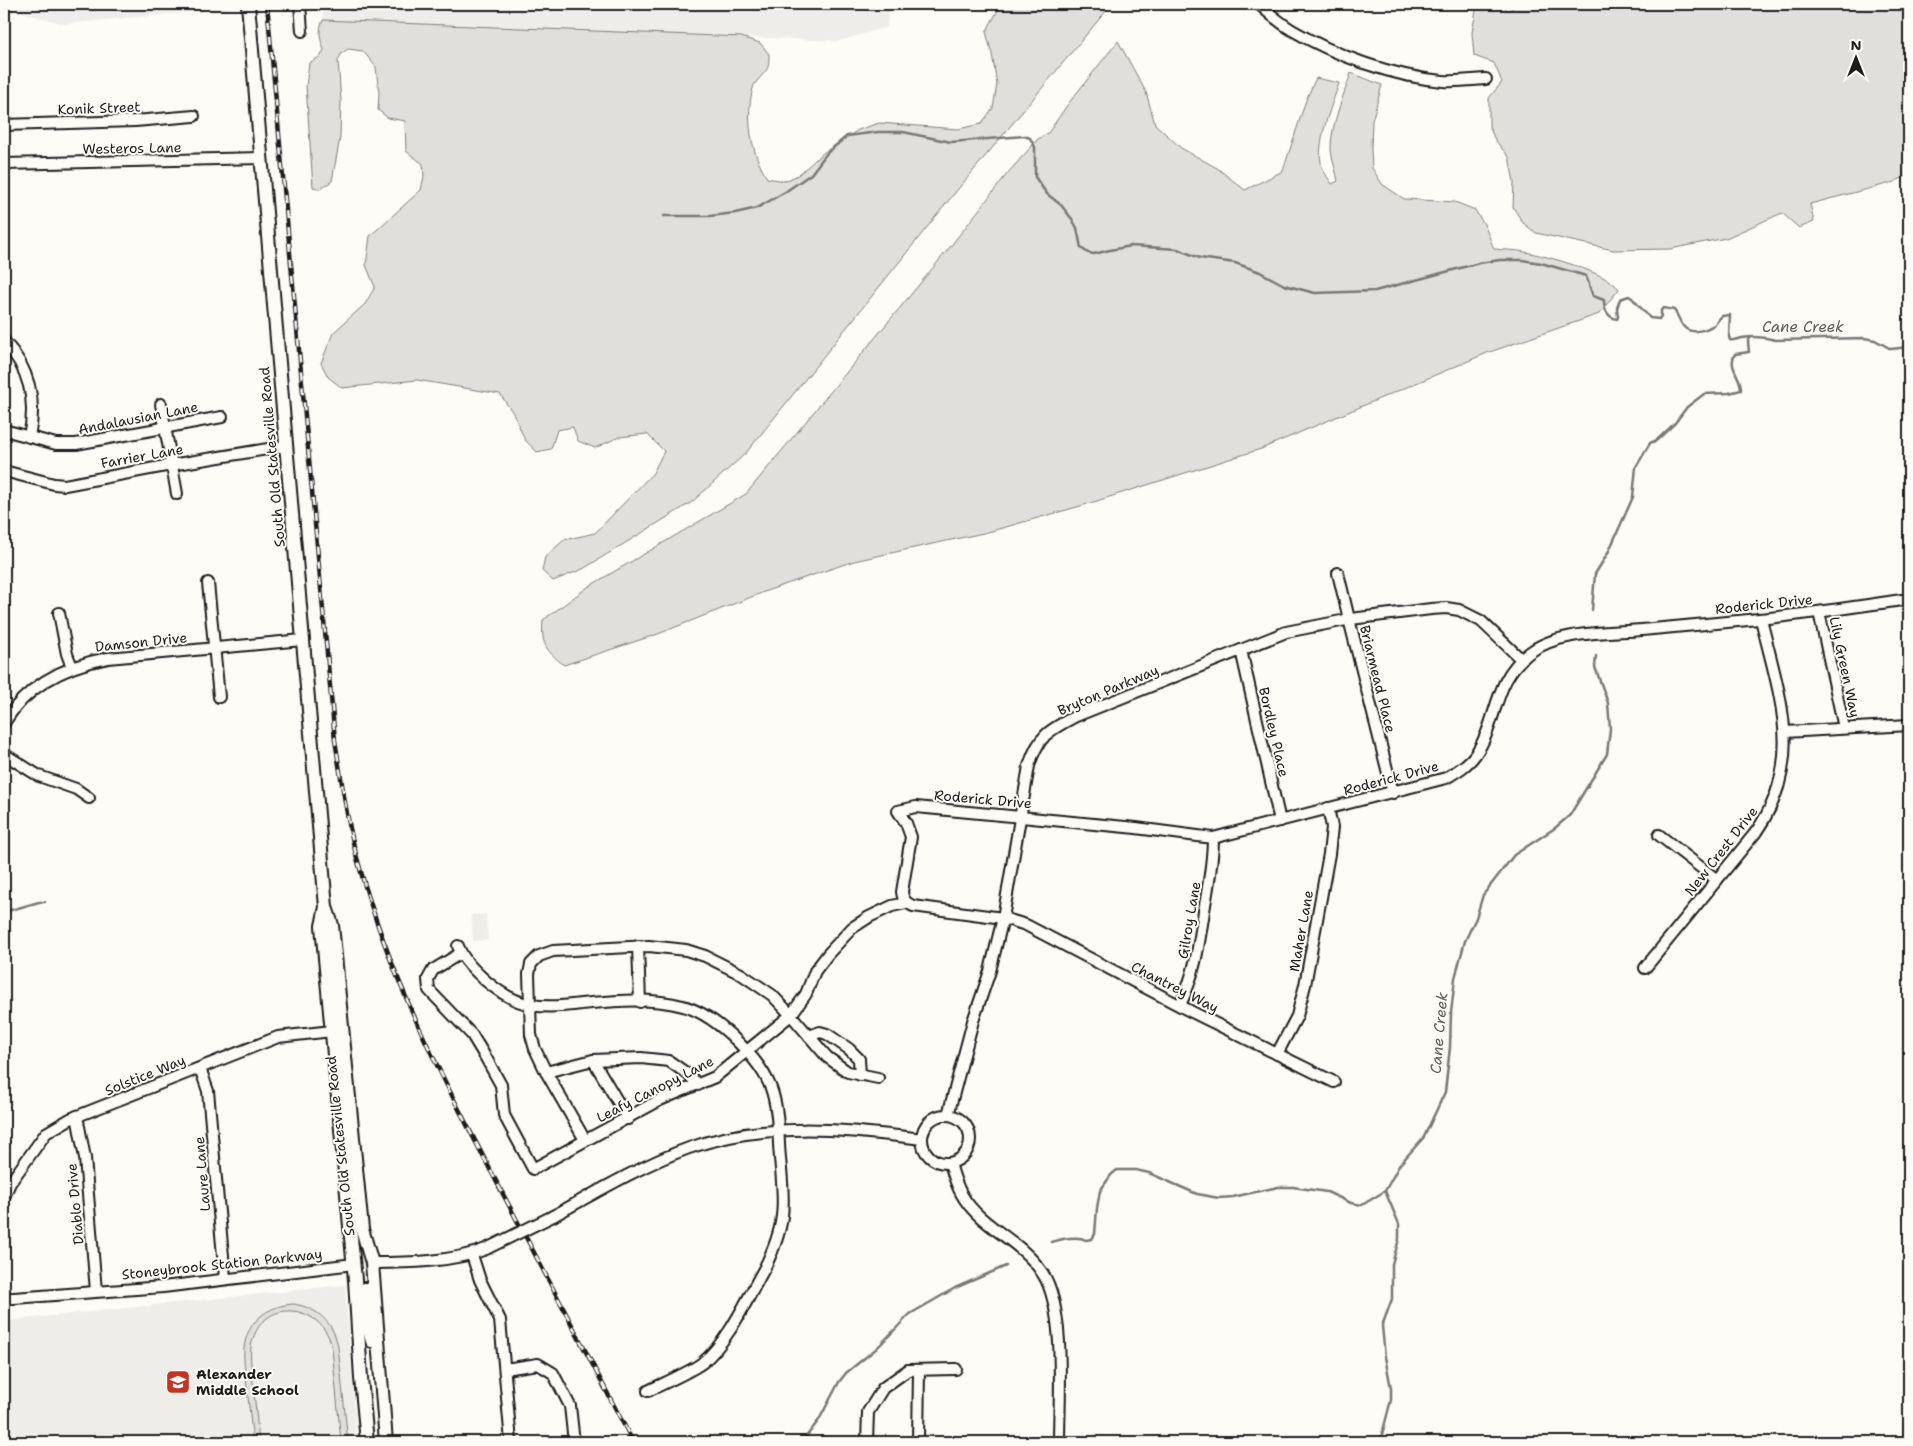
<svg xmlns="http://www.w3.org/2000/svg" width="1913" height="1446" viewBox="0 0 1913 1446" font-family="'Shantell Sans',sans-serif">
	<rect width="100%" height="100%" fill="#fdfcf7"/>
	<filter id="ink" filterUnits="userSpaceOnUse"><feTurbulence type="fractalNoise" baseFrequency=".02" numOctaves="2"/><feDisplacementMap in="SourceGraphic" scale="10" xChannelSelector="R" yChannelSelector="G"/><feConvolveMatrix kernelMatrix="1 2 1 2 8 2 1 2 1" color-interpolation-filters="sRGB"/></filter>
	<g filter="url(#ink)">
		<g fill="#eeede9">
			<path d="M4,4H231L232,8L64,24L4,7Z"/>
			<path d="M323,4H889L887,27L839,41L323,20Z"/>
			<path d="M486,914L488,940L473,941L471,915Z"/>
			<path d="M345,1285L357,1442H4V1321Z"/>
		</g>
		<g fill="#e0dfdb" stroke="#7e7e7c">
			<path d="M998,4H1104L1106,11L949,200L746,453L692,502L583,569L553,581L542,571L545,557L564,540L595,533L653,473L664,451L647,434L619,437L595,448L578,441L573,427L557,430L551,449L537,452L525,440L513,413L500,394L417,380L342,388L328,377L321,363L333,333L365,304L375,287L366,265L370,236L421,190L424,176L423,164L406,151L405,121L388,118L378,110L379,93L376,67L363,51L348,49L342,53L338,60L341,101L340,138L332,181L320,189L313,187L306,86L309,63L321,56L324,50C320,39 318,31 323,20L741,37L760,43L769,54C769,59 769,66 767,69C763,76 755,81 753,88C745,117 751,153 767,178L785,181L798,175L823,153L858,130L879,123L958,129L981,124L993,108L997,84L992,54L986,32L998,10Z"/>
			<path d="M1477,4H1504L1507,11L1519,4H1909V175L1891,183L1810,204L1814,222L1799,228L1782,213L1726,238L1670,249L1613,250L1536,233L1523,223L1513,207L1514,182L1509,157L1495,140L1489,126V98L1502,82L1494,63L1474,56L1472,33Z"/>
			<path d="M1118,41L1146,92L1155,124L1181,148L1217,168L1245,190L1283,171L1306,100L1316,78L1339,83C1332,106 1315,143 1322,167C1324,173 1329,179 1332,184L1338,181C1336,170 1332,161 1331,150C1330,127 1344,95 1351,73L1382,85L1372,121L1371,149L1372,168L1382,184L1404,199L1455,202L1475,210L1484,224L1494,249C1504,250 1515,250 1525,252C1547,256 1606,272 1619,289L1599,314L1487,353L1261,449L1084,505L988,532L854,561L769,590L658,634L564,665C545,650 541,644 543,620L588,587L746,494L946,252L1007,174L1038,139L1048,133L1068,104Z"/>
			<path d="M294,1304C318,1308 334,1323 338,1347L348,1442H341L332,1348C324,1305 266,1296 253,1339C248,1352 252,1368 253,1381C255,1402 257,1422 259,1442H253C251,1424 249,1406 247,1388C246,1375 243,1362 244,1349C246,1322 268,1305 294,1304Z"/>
		</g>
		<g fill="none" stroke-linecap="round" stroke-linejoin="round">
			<g stroke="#797876" stroke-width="2.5">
				<path d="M664,216H710L735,213L757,208L785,192L811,174L827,153L847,136L878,132H903L951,142L1024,136L1030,138L1035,147V177L1047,194L1061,205L1072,219L1077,228L1081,248L1088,253L1094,254L1110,250L1131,246L1177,249L1200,258L1235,263L1260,272L1284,285L1315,293L1375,291L1479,263L1500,260H1522L1541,263L1586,276L1593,296L1604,300C1604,310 1607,317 1617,319L1618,317L1617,308L1620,299L1629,296L1632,298L1650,318L1659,319L1661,316V310L1664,308L1674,310C1678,315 1680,323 1684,327C1691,335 1706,330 1714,325C1717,323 1718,319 1722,316L1730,315L1729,337L1730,340C1735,341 1737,339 1742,338C1753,336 1765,337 1776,340L1864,338L1875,340L1891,349L1909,347"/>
				<path d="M1592,610L1595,574L1608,553L1633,497L1636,467L1650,443L1657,440L1675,423L1687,407L1704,394L1729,393L1741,390C1742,377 1727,367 1735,354L1749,352L1748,342L1750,338"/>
				<path d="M4,912L39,902H45"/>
				<path d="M1051,1242C1061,1239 1077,1235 1086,1240L1092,1239L1095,1234L1097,1208L1100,1191L1111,1175L1117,1170H1136L1149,1173L1197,1194L1219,1198L1233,1197L1278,1187H1293L1327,1192L1351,1203L1362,1205L1385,1191L1400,1164L1424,1137L1445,1092L1450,1047L1451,1013L1455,978L1465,941L1476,918L1483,895L1514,855L1555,828L1570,815L1607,754L1610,729L1608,703L1595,667L1596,656"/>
				<path d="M802,1442L819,1420L839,1382L846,1373L877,1348L910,1314L955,1288L1006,1266"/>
				<path d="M1380,1442L1391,1400V1388L1385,1357L1382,1326L1392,1299V1264L1399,1239V1224L1385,1191"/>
			</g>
			<defs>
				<g id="minor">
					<path d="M300,4L302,31"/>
					<path d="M1259,4C1269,13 1280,23 1292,30C1334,55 1394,77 1443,81C1457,82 1472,80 1486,79"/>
					<path d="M4,125L135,121L194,116"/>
					<path d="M4,164L261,158"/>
					<path d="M4,341C29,368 37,401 29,437"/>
					<path d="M161,404L177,494"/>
					<path d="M4,430L56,444H76L222,417"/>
					<path d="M4,471L54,484L65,485L171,465L286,446"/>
					<path d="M1338,573L1349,619L1393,793"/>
					<path d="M208,583L219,697"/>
					<path d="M1819,612L1844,728"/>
					<path d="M59,613L67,654L72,667"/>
					<path d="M1241,650L1280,821"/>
					<path d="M4,723C27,685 65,666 108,658L303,640"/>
					<path d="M1785,732L1909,725"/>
					<path d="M4,754L39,776L76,789L89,798"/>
					<path d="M1659,835L1717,880"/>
					<path d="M458,946C463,960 475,971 486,981C499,992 514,1002 532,1005C548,1008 565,1006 581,1004C614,1001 650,997 683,1006C703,1011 724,1028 739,1043C773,1077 777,1096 779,1144C780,1167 785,1193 782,1216C780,1234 772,1253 764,1269C747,1299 729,1341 702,1363C690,1372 662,1384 648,1391"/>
					<path d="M638,946L640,1002"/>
					<path d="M461,953L433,970L428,979L429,990L472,1035L486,1058L501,1085L504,1115L533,1169L660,1100L715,1077L791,1015L806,994L815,971L828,954L852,928L869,917L892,906L906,903"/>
					<path d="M1645,968L1756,832C1806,760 1779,696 1761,619"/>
					<path d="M1180,1005C1195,975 1199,944 1204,911C1208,887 1213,863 1213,838"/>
					<path d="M809,1036L820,1032L827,1034L849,1049L859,1059L860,1075"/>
					<path d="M1277,1054L1297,1016L1305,985L1329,854L1332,827L1328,808"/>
					<path d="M593,1060L628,1119"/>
					<path d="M200,1068L208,1091L225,1278"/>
					<path d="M546,1072L593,1060L641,1058L669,1061L689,1075L698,1085"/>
					<path d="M1334,1082L1192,1012L1026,925L1003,918L913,906C906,903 903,900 902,892L911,837L906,823L898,811L916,807L1136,828L1213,838L1446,778C1456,772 1468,765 1475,755C1499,721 1492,681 1529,653C1557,631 1607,633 1642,630C1681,626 1720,623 1759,619C1809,614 1859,606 1909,599"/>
					<circle cx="946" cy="1139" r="24"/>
					<path d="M948,1115L973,1021L990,971L1003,918L1029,766C1038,736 1049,730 1076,716L1286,632L1351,619L1431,609L1446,608L1459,610L1481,621L1521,659"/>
					<path d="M77,1116L85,1158L96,1291"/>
					<path d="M585,1140L546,1072L535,1049L531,1035L529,974L531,964L539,956L553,951L649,946L686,950L705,956L741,974L772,995L791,1015L827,1057L848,1072L878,1078"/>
					<path d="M950,1163C953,1174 956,1185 962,1195C981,1228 1022,1240 1043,1274C1066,1310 1059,1398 1059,1442"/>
					<path d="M4,1197L10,1183L46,1133L70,1119L278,1037L332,1031"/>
					<path d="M553,1216C597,1192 642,1165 689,1148C765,1121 844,1129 922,1139"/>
					<path d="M472,1255L480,1280L500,1320L511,1442"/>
					<path d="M372,1263C407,1263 453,1262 486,1249"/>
					<path d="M4,1298H14L163,1287L354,1264"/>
					<path d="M505,1369L538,1364L553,1373L570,1406L574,1442"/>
					<path d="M867,1442L868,1412L883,1388L908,1370L956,1369"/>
					<path d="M918,1442L919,1370"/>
				</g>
				<g id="major">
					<path d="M248,4L326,907L332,925L362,1229L372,1263L386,1442"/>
					<path d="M326,907L322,926L355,1280L361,1378L367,1442"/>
					<path d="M364,1289L366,1317L372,1341"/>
				</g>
			</defs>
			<use href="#minor" stroke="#1c1c1c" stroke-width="14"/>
			<use href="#major" stroke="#1c1c1c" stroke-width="16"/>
			<use href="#minor" stroke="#fdfcf7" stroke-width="10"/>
			<use href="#major" stroke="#fdfcf7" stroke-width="12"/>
			<defs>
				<g id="rail">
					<path d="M267,4L335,740C342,782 347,824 359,865C391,982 448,1090 504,1196C548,1278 590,1360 633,1442"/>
					<path d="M602,4L655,6"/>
				</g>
			</defs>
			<use href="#rail" stroke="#1c1c1c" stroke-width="4.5"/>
			<use href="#rail" stroke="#fdfcf7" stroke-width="2.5" stroke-dasharray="8" stroke-linecap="butt"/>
			<defs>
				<path id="minor-bridge" d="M486,1249L553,1216"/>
			</defs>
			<use href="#minor-bridge" stroke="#1c1c1c" stroke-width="14" stroke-linecap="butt"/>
			<use href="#minor-bridge" stroke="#fdfcf7" stroke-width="10"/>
		</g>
	</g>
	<defs>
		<symbol id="school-square" viewBox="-11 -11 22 22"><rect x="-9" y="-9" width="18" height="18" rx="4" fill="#c8321e" stroke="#fdfcf7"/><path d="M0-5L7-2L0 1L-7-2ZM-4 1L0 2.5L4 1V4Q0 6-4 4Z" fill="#fff"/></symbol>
	</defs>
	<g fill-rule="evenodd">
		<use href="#school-square" x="164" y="1368" width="28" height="28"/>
	</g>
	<g text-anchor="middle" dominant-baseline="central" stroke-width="4" stroke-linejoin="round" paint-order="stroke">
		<g font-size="14" fill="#1c1c1c" stroke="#fdfcf7">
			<text transform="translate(99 108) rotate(-2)">Konik Street</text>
			<text transform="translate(132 148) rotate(-1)">Westeros Lane</text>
			<text transform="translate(138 418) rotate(-11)">Andalausian Lane</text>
			<text transform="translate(142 456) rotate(-10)">Farrier Lane</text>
			<text transform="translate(272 457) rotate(-95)">South Old Statesville Road</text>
			<text transform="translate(1764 604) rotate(-6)">Roderick Drive</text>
			<text transform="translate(141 642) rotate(-6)">Damson Drive</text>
			<text transform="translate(1845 667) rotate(78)">Lily Green Way</text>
			<text transform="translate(1378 679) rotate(76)">Briarmead Place</text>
			<text transform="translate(1108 690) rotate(-23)">Bryton Parkway</text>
			<text transform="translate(1274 732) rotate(77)">Bordley Place</text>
			<text transform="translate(1391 778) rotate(-15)">Roderick Drive</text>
			<text transform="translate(983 799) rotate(5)">Roderick Drive</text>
			<text transform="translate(1721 851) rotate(-52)">New Crest Drive</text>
			<text transform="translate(1189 920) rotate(-80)">Gilroy Lane</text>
			<text transform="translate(1301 931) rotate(-80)">Maher Lane</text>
			<text transform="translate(1175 987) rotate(27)">Chantrey Way</text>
			<text transform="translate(145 1075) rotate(-22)">Solstice Way</text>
			<text transform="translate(655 1089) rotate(-27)">Leafy Canopy Lane</text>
			<text transform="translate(340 1146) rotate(-96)">South Old Statesville Road</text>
			<text transform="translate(202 1174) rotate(-95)">Laure Lane</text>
			<text transform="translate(75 1204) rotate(-95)">Diablo Drive</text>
			<text transform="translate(222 1264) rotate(-6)">Stoneybrook Station Parkway</text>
		</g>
		<g font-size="14" font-weight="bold" fill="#1c1c1c" stroke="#fdfcf7" text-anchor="start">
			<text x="196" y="1374">Alexander<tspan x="196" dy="16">Middle School</tspan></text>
		</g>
		<g font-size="15" font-style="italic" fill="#5a5a58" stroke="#fdfcf7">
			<text x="1803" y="327">Cane Creek</text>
			<text transform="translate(1439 1033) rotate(-85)">Cane Creek</text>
		</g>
	</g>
	<rect width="1913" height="1446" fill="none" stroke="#fdfcf7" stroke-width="20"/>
	<rect x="10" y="10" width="1893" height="1426" fill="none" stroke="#1c1c1c" stroke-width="2" filter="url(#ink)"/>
	<g transform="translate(1856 58)" stroke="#fdfcf7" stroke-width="4" paint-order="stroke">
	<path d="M0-4L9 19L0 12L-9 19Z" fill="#1c1c1c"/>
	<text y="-8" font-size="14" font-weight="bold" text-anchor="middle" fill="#1c1c1c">N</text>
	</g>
</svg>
